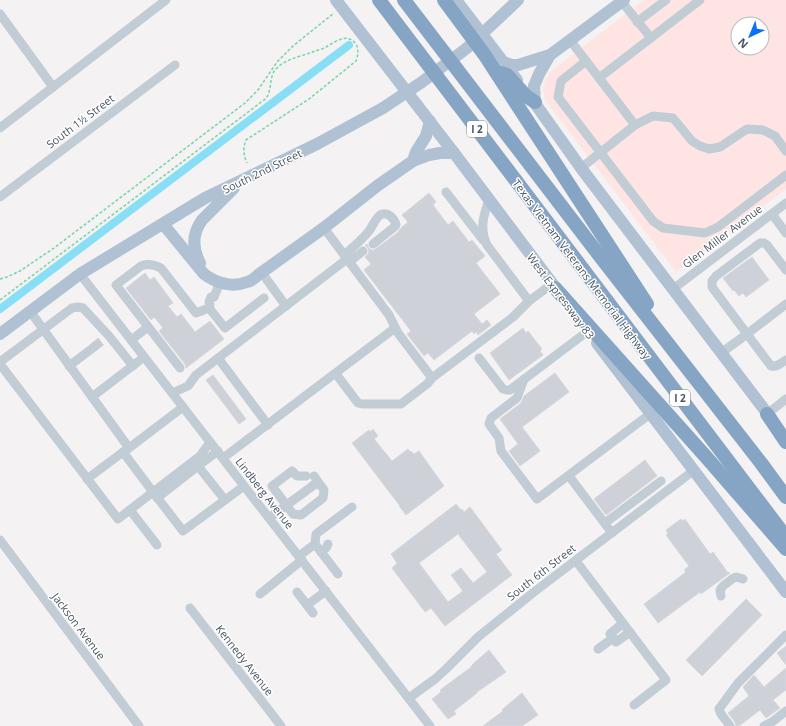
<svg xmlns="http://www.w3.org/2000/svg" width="786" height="726" viewBox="0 0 786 726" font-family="'Open Sans',sans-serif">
	<rect width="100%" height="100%" fill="#f4f2f2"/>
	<path fill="#fee5e3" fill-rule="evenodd" d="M644,0H786V189L676,272L545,100L543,88L545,81L550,72ZM738,24H762V48H738Z"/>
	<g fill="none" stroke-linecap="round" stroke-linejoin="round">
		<path stroke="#88def5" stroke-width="8" d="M0,309L349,45"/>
	</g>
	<g fill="#ced1d8" stroke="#d6d8de" fill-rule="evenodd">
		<path d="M429,193L436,202L433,205L448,225L453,221L469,242L472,240L485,256L476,263L500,294L474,314L482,324L487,320L491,325L478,335L476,332L474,334L472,331L434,360L428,353L424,356L407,334L411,331L364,270L371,264L365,257L368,254L369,251L368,248L365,245L367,244L369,248L371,250H374L397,233L402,227L408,222L402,215Z"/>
		<path d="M752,257L769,280L746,297L743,293L739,296L734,290L733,291L723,278Z"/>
		<path d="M145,273L150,280L154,277L173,303L168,306L177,317L181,314L195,332L210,321L224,339L186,368L185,364L159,331L163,328L154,317L151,320L126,288Z"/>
		<path d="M523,328L526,333L528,331L542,349L540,351L543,355L509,380L490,353Z"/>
		<path d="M555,373L569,392L522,427L540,451L520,466L509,451L518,444L500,419L521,403L524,396Z"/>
		<path d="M213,375L246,419L239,424L206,380Z"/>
		<path d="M373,429L378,436L374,439L392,461L408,449L410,452L411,451L414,454L419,451L444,486L406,515L399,506H400L352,443L369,430L370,432Z"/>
		<path d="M645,460L657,476L606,515L594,499Z"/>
		<path d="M456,504L461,510L462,509L464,512L470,507L502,550L496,554L512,575L445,626L431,608L425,612L392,568L397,563L391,554ZM458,534L487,572L473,583L461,568L451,575L463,591L448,602L419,563Z"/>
		<path d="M681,519L683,521L685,519L710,554L713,552L728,573L729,572L730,573L701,594L700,592L658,623L644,604L686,572L684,570L689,566L666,535L668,533L666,530Z"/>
		<path d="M746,599L762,615L702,676L686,660Z"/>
		<path d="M786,646V665L777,653Z"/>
		<path d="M489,650L506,672L477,692V693L454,711L456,714L448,719L432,699L441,692L440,690L459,676L470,668L473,664Z"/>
		<path d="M786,668V690L773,700L780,708L766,718L760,710L739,726H736L735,722L728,713L749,696L743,687L754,675L764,687Z"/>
		<path d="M522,693L538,715L522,726H483L503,711L502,710L505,707Z"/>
	</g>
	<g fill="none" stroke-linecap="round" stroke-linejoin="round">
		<path stroke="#c9cbce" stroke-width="9" stroke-dasharray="9 4.5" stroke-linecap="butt" d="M94,347L104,339"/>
		<g stroke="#72d6a5" stroke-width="1.5" stroke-dasharray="3 2" stroke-linecap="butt">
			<path d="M0,279L7,277L20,271L54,248L245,103L258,90L277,62L293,46L334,13"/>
			<path d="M0,300L264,100C266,99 267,97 268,95C272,86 269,74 278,67C288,58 303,56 315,51C318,50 323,49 326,47C335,42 347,32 356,44C359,50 358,55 356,61L309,99L246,140C243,148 243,154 247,163"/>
		</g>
		<g stroke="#c2ccd4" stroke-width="9">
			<path d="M622,2L651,38"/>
			<path d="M0,14L53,87"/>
			<path d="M637,22L666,0"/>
			<path d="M570,40L635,125L581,168"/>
			<path d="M586,61L561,81L558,97L653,221L663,228L705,233L718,227L786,175"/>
			<path d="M599,78L700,0"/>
			<path d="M635,125L653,116L673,118L692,141L700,146L709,149L720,147L747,129L763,130L775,136L786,151"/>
			<path d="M0,128L166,0"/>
			<path d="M446,192L483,240"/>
			<path d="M0,197L175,65"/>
			<path d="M489,199C484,215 479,228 487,245L529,301"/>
			<path d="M772,214L786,233"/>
			<path d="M324,228L389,315L398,333L432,378"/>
			<path d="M344,255C353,247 362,240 369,231C373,226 376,216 382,214C389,212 395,220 396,225L393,228L373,244"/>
			<path d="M349,262L363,251"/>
			<path d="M786,270L767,245L764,243H760L716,276L712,281V287L747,334L786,304"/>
			<path d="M262,273L286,306"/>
			<path d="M80,274L430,726"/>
			<path d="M673,289L786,203"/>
			<path d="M209,308L210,305L209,302L211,297H214L220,282"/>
			<path d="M30,311L129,448L183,407"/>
			<path d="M131,340L148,327"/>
			<path d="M721,353L747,334L771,366C778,367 781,363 786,360"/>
			<path d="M218,358L268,425"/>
			<path d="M479,358L503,389L507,390H510L588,331"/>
			<path d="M0,362L72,308L78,307L83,308L109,336L133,366"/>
			<path d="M0,364L118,519L153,492L183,531L244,486"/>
			<path d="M69,366L94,347"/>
			<path d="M180,368L116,285L141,266C148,263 155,265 161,268L196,313L209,308L225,328L264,298"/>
			<path d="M336,374L358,403L362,404H401L427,384L432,378L513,317L529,301L552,284"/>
			<path d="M524,379L517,398L491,418L489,424L499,438L501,451L537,499L650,414"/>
			<path d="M172,393L188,386L196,375L347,259"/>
			<path d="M92,397L144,357"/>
			<path d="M767,414L786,399"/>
			<path d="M218,451L198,466L225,500"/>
			<path d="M123,452L153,492L200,456L210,442"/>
			<path d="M223,458L395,328"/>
			<path d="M306,476H297L292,471L272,486L293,514L301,515L323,498L324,490L318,482"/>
			<path d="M569,476L612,533"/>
			<path d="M87,479L127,449"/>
			<path d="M157,498L198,466"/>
			<path d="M130,510L157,545"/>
			<path d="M269,518L318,482L314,476"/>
			<path d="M605,523L661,481"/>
			<path d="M0,540L139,726"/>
			<path d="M321,552L326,548L328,544"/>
			<path d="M299,556L315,544"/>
			<path d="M576,561L666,680L634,705"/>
			<path d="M338,574L315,544L316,534L352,507"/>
			<path d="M297,592L313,613"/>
			<path d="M260,594L302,560"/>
			<path d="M721,596L720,590L723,586L732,579L736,577L743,579"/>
			<path d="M307,605L326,591"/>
			<path d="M190,608L281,726"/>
			<path d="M623,623L610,634L616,642L630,632"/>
			<path d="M598,649L613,638"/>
			<path d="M409,698L435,679L446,669L478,637L534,592L693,471"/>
			<path d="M730,726L721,714L719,709L738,683L786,635"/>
			<path d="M764,726L772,722L786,711"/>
		</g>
		<g stroke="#b0c1d3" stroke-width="12">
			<path d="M336,0L454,153L561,295"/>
			<path d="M456,0L517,80"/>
			<path d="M503,62L512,65H518L550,55L624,0"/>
			<path d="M529,95L581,168L773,421"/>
			<path d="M535,102L534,86L539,74L550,55"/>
			<path d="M413,161L416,152L426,136L430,121"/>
			<path d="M163,224L204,274C216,283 232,288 247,282C251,281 255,278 258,275L325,227L377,186L413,161L429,155L440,153H454"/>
			<path d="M200,263C192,248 192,234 202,220L234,188"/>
			<path d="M0,334L80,274L205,198L317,144L383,108L422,82L467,48L518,0"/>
			<path d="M597,343L786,592"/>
		</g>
		<g stroke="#86a4c4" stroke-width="14">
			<path d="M379,0L786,537"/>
			<path d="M404,0L599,255L761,463L786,497"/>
			<path d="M444,0L484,54L647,304"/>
			<path d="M501,73L507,75L526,96L535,102"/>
			<path d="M555,288L707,458L786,549"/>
			<path d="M767,414L786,442"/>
		</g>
	</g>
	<g text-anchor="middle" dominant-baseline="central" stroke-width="3" stroke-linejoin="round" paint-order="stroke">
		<g fill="#fff" stroke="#7f8891" stroke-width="1">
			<rect x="467" y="121" width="20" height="16" rx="3"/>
			<rect x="670" y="390" width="20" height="16" rx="3"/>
		</g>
		<g font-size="10" font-weight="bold" fill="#485562">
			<text x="477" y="129">I 2</text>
			<text x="680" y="398">I 2</text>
		</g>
		<g font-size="11" fill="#485562" stroke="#fff">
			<text transform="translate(80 121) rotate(-37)">South 1½ Street</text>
			<text transform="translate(262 171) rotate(-26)">South 2nd Street</text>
			<text transform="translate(722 236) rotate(-37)">Glen Miller Avenue</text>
			<text transform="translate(582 269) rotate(53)">Texas Vietnam Veterans Memorial Highway</text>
			<text transform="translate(561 296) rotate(53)">West Expressway 83</text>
			<text transform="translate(265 493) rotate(52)">Lindberg Avenue</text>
			<text transform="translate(541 572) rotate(-38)">South 6th Street</text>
			<text transform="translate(79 626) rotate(53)">Jackson Avenue</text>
			<text transform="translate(245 660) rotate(52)">Kennedy Avenue</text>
		</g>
	</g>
	<g transform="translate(750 36) rotate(224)"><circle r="19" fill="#ffffff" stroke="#b6bbc0"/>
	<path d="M0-3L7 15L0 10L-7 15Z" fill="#0971f7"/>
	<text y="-6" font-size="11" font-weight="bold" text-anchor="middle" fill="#485562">N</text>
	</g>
</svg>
